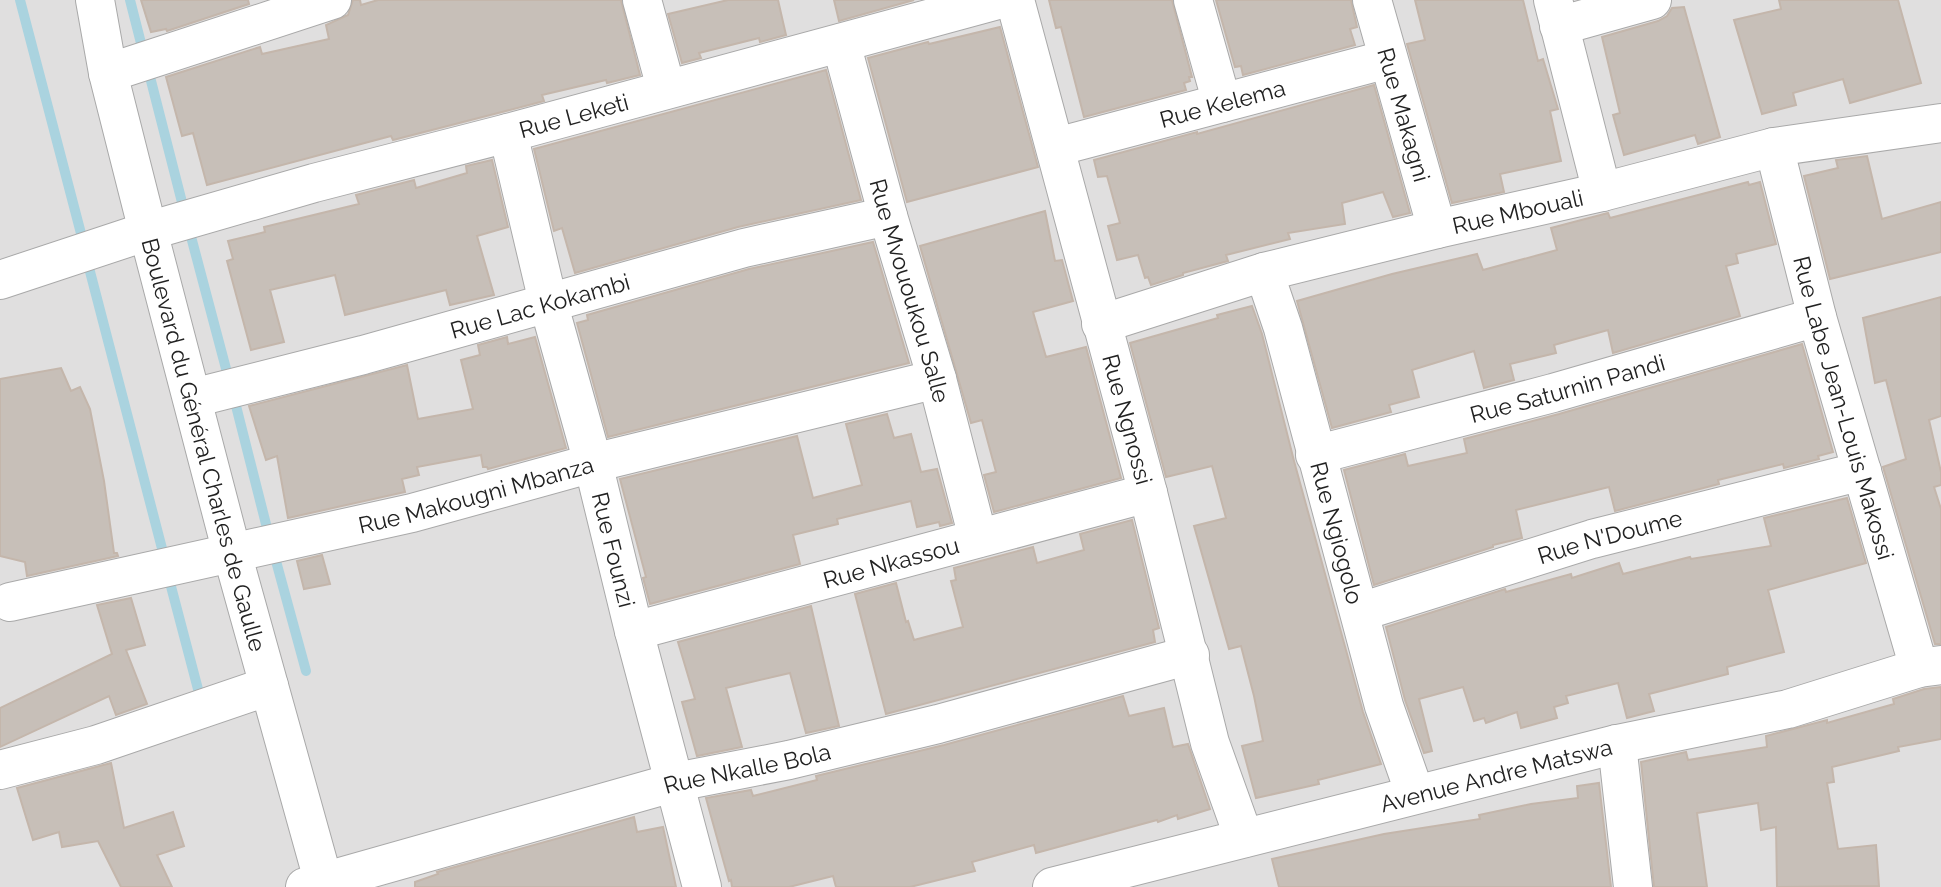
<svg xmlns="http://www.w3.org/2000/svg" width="1941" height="887" viewBox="0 0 1941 887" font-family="Raleway,sans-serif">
	<rect width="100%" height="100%" fill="#f2efe9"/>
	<rect fill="#e0dfdf" x="0" y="0" width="1941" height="887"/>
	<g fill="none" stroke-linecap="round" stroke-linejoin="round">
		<g stroke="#aad3df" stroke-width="10">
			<path d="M20,0L84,245"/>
			<path d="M130,0L144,55"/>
			<path d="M148,69L185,214"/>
			<path d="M189,229L229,380"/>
			<path d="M87,260L165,560"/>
			<path d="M233,394L269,536"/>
			<path d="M273,550L306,671"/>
			<path d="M168,575L199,693"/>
		</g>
	</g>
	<g fill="#c7bfb8" stroke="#c4b6ab" stroke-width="2">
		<path d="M141,0H248L249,4L167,31L166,29L151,32Z"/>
		<path d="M353,0H360L361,5L378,0H621L640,75L607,83L606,80L542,95L544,101L502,112L393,140L391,136L207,185L193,133L182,136L166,77L260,47L262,54L329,39L326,25L348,15Z"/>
		<path d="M728,0H778L786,35L760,42L759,38L699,53L701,58L682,63L668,14Z"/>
		<path d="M834,0H914L839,21Z"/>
		<path d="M1049,0H1172L1192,77H1189L1190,81L1184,83L1186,90L1084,117L1061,27L1056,28Z"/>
		<path d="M1216,0H1351L1357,27L1350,29L1355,45L1243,75L1241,66L1235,67Z"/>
		<path d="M1415,0H1523L1538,61L1543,59L1558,109L1550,111L1561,161L1500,174L1504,192L1452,203L1407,44L1425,40Z"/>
		<path d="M1779,0H1898L1921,83L1850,103L1843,79L1793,93L1796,105L1762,114L1734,20L1781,9Z"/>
		<path d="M1684,7L1720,137L1698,144L1695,135L1624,155L1613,115L1620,113L1602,37L1658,21L1667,16L1672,8Z"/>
		<path d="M1000,27L1038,167L907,202L868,58L928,42L929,44Z"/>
		<path d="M826,70L861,200L738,227L575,273L562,228L554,231L534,149Z"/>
		<path d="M1374,85L1410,213L1393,217L1383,192L1342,203L1345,224L1288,233L1290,239L1226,255L1228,261L1183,273V275L1151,285L1148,277L1145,278L1138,255L1117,260L1108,226L1120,223L1107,176L1098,177L1094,160L1197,132V134Z"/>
		<path d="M1867,156L1882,219L1941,202V252L1830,279L1804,176L1838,168L1836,160Z"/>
		<path d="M492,160L508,227L477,236L494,295L450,305L446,290L345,315L335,275L270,290L284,342L251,350L227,261L233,259L228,241L265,232L264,227L359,204L356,195L414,180L416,188L467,173L466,166Z"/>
		<path d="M1748,182L1749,185L1760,182L1776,244L1736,254L1738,263L1726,266L1740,316L1613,353L1608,330L1554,345L1556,353L1510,364L1514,380L1484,388L1474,351L1412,370L1419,397L1389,405L1391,412L1332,428L1297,301L1392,274L1477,254L1483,270L1557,250L1551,228L1608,213L1610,218Z"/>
		<path d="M1045,211L1055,261L1062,260L1073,301L1033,312L1046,357L1086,347L1121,478L994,512L984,475L996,472L982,420L971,423L920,246Z"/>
		<path d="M873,242L909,363L608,437L577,323L588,320L587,315L749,269Z"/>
		<path d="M1941,297V416L1929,420L1941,472V485L1934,487L1941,509V644H1935L1883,467L1906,459L1886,380L1875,383L1863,318Z"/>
		<path d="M1252,306L1262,334L1294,461L1363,712L1381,764L1318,780L1319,784L1256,798L1242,746L1263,741L1254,696L1241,646L1229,649L1194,526L1226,518L1212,466L1166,477L1130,343L1218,318L1217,315Z"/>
		<path d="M507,337L508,344L535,337L566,448L488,469L487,467H483L481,455L417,467L419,475L402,479L405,492L288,518L277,456L266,460L249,406L407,365L418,419L473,409L461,360L480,355L478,345Z"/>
		<path d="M1802,344L1833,452L1818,456L1819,459L1784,468L1783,464L1718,480L1719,484L1615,511L1609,487L1516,510L1522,538L1493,545V547L1374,585L1344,470L1405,454L1408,466L1467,453L1464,439L1559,414Z"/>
		<path d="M61,368L71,391L80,387L90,409L104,481L114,553H117L118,556L27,576L25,562L0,556V379Z"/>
		<path d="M887,414L894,438L911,434L921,472L937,469L952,523L940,526L939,522L917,527L911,501L837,519L838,524L793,535L800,564L650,604L643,578L646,577L620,479L797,436L813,498L862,485L846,424Z"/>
		<path d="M1847,498L1866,563L1768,590L1784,652L1727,667L1728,674L1649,694L1654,711L1627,718L1618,683L1566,696L1568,703L1554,707L1557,718L1521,728L1517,712L1486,723L1484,718L1474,721L1463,687L1419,699L1432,751L1424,753L1405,700L1386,627L1505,589L1506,592L1571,574L1572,578L1619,563L1623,574L1690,557L1691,559L1771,546L1764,518Z"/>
		<path d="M1132,520L1159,628L1153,630L1155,642L886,714L855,594L896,583L906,622L908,621L914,640L963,627L951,581L956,580L954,568L1033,547L1037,563L1084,550L1080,534Z"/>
		<path d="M322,555L330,584L304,589L297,561Z"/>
		<path d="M131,598L145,645L126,650L147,704L116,715L109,696L0,747V708L112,654L97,605Z"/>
		<path d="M811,606L839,726L806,733L790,673L726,688L742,747L697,756L682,702L695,699L678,642Z"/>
		<path d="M1941,687V739L1898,747L1899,751L1832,767L1834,782L1827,783L1838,849L1876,845L1879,886L1777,887L1776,827L1761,830L1758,803L1697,813L1707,887H1654L1641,762L1686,752L1688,760L1767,747L1766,736L1827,720V723L1894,704L1893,699L1924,689Z"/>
		<path d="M1123,696L1129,716L1164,708L1173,747L1188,744L1210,809L1178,819L1177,815L1158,822L1157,820L1036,853L1034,845L972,862L975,871L910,887H836L833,876L789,887H732L731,880L729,881L706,798L751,790L753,796L817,780L816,776L944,745Z"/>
		<path d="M111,763L124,828L173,812L184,846L157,855L172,887H121L98,841L62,847L59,832L33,840L17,788Z"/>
		<path d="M1599,783L1611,887H1279L1272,859L1384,834L1480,819L1479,815L1531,804L1578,798L1577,786Z"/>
		<path d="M634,817L637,832L663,827L676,887H415V882L438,874L437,872Z"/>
	</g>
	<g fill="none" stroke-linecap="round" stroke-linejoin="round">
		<defs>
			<g id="minor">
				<path id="s1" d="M95,0L108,73L148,231L232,553L325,887"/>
				<path d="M642,0L666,88"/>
				<path id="s2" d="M1015,0L1148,493L1210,743L1244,838"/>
				<path d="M1193,0L1222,103"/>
				<path id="s3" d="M1372,0L1437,229"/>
				<path d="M1553,0L1602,192"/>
				<path d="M1559,26L1652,0"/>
				<path id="s4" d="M841,43L888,216L937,379L978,538"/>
				<path d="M108,73L332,0"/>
				<path id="s5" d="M508,133L548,302L593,463L634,631L702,887"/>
				<path id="s6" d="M1056,147L1388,59"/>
				<path id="s7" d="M1774,147L1817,317L1919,668"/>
				<path id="s8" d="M1264,272L1283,328L1384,706L1415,794"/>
				<path id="s9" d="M0,280L148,231L314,183L508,133L998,0"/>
				<path id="s10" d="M1101,324L1264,272L1437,229L1602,192L1774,147L1941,123"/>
				<path id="s11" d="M193,398L363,355L744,248L888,216"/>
				<path id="s12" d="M1315,455L1553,393L1817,317"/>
				<path id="s13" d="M10,602L412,513L593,463L937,379"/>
				<path id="s14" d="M1360,612L1592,539L1862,471"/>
				<path id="s15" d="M634,631L1148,493"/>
				<path d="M1617,744L1633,887"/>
				<path d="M0,770L96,745L269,686"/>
				<path id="s16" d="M305,887L676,782L789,760L938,724L1190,655"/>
				<path id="s17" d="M1052,887L1617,744L1788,709L1919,668L1941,665"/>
			</g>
		</defs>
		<use href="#minor" stroke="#a9a9a9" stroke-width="40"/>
		<use href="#minor" stroke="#fff" stroke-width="38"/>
	</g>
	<g text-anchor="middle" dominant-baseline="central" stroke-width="5" stroke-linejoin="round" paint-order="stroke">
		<g font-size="23" fill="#222" stroke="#fff">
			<text stroke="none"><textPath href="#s6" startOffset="172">Rue Kelema</textPath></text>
			<text stroke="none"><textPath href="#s3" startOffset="119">Rue Makagni</textPath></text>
			<text stroke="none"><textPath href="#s9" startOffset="597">Rue Leketi</textPath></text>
			<text stroke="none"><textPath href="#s10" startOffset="432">Rue Mbouali</textPath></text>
			<text stroke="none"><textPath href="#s4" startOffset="257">Rue Mvououkou Salle</textPath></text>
			<text stroke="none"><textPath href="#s11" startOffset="359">Rue Lac Kokambi</textPath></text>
			<text stroke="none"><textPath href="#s12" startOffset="261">Rue Saturnin Pandi</textPath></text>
			<text stroke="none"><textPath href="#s7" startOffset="270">Rue Labe Jean-Louis Makossi</textPath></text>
			<text stroke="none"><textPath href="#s2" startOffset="434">Rue Ngnossi</textPath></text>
			<text stroke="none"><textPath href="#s1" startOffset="458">Boulevard du Général Charles de Gaulle</textPath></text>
			<text stroke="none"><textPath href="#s13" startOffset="478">Rue Makougni Mbanza</textPath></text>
			<text stroke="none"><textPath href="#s8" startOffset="271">Rue Ngiogolo</textPath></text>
			<text stroke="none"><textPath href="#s14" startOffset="261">Rue N'Doume</textPath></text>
			<text stroke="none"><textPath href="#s5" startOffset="430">Rue Founzi</textPath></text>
			<text stroke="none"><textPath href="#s15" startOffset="266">Rue Nkassou</textPath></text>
			<text stroke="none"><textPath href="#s16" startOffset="458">Rue Nkalle Bola</textPath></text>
			<text stroke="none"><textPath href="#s17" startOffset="458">Avenue Andre Matswa</textPath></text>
		</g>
	</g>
</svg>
